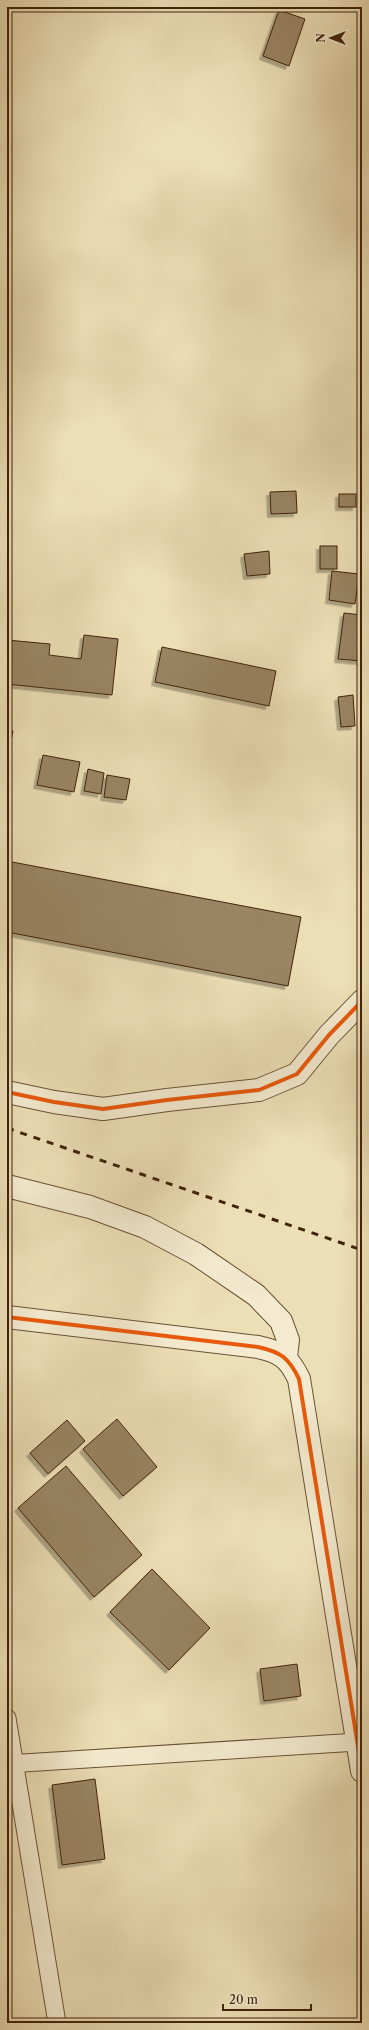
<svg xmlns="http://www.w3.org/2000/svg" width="369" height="2030" viewBox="0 0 369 2030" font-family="'Libre Caslon Text',serif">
	<defs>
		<filter id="shadow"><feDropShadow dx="-3.5" dy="3.5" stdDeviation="0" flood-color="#0004"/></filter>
	</defs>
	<rect width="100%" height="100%" fill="#ecdeb5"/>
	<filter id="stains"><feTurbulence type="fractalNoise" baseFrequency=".005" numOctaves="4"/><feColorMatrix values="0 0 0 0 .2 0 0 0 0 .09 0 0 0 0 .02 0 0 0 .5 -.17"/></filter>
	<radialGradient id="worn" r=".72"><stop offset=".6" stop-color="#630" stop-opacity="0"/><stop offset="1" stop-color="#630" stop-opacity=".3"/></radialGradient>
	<g fill="#998463" stroke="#40230b" filter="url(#shadow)">
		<path d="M279,10L305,19L289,66L263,56Z"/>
		<path d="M296,491L297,513L271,514L270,492Z"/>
		<rect x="339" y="494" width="17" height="13"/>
		<rect x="320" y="546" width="17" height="23"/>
		<path d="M269,551L270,574L247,576L244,554Z"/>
		<path d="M332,571L359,574L355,604L329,600Z"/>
		<path d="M344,613L362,615V661L338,659Z"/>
		<path d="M84,635L118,639L112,695L7,684V640L50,644L49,655L81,659Z"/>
		<path d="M162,647L276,671L269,706L155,682Z"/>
		<path d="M353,695L355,726L341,727L338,697Z"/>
		<path d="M7,730L13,731L10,746H7Z"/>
		<path d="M43,755L80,762L74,792L37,785Z"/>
		<path d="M88,769L104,773L101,794L84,791Z"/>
		<path d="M107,775L130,779L126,800L104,797Z"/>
		<path d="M7,861L301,917L288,986L7,932Z"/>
		<path d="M117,1419L157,1467L123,1496L83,1449Z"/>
		<path d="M67,1420L85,1441L48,1474L30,1453Z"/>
		<path d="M66,1466L142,1555L94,1597L18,1508Z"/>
		<path d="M152,1569L210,1628L169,1670L110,1612Z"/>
		<path d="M297,1664L301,1696L264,1701L260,1669Z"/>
		<path d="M95,1779L105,1859L62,1865L52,1785Z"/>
	</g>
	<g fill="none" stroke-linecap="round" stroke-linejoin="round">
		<defs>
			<g id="service">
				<path d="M7,1718L57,2023"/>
				<path d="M7,1764L358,1742"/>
			</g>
			<g id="minor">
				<path d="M7,1092L54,1102L103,1109L167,1100L259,1090L297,1074L329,1035L362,1001"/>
				<path d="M7,1186L90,1207L145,1227L196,1254L256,1295L281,1321L288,1340L286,1357"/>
				<path d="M7,1317L258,1347C281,1352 289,1358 299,1379L362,1771"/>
			</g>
		</defs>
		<use href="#service" stroke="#6b5236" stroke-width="19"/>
		<use href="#minor" stroke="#6b5236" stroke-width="24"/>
		<use href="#service" stroke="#f3eacf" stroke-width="17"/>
		<use href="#minor" stroke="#f3eacf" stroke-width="22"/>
		<path stroke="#40230b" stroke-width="3" stroke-dasharray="7 7" stroke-linecap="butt" d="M7,1128L362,1250"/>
		<defs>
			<g id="cycleway">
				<path d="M7,1092L54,1102L103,1109L167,1100L259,1090L297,1074L329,1035L362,1001"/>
				<path d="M7,1317L258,1347C281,1352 289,1358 299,1379L362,1771"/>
			</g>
		</defs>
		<use href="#cycleway" stroke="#f3eacf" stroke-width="6"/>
		<use href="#cycleway" stroke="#e8590c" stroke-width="4"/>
	</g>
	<rect width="369" height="2030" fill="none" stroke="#ecdeb5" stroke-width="24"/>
	<rect x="8" y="8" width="353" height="2014" fill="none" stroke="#40230b" stroke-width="2"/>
	<rect x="12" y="12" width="345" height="2006" fill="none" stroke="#40230b"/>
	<g transform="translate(331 38) rotate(270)" stroke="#f3eacf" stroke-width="3" paint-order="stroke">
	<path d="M0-3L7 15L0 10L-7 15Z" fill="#40230b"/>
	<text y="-6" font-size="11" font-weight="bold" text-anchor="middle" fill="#40230b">N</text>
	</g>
	<path d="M223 2004v6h88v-6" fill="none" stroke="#40230b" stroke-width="2"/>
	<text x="229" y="2004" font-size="12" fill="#40230b" stroke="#f3eacf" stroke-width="3" paint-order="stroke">20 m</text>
	<rect width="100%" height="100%" filter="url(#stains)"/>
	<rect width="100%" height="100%" fill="url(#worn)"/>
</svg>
